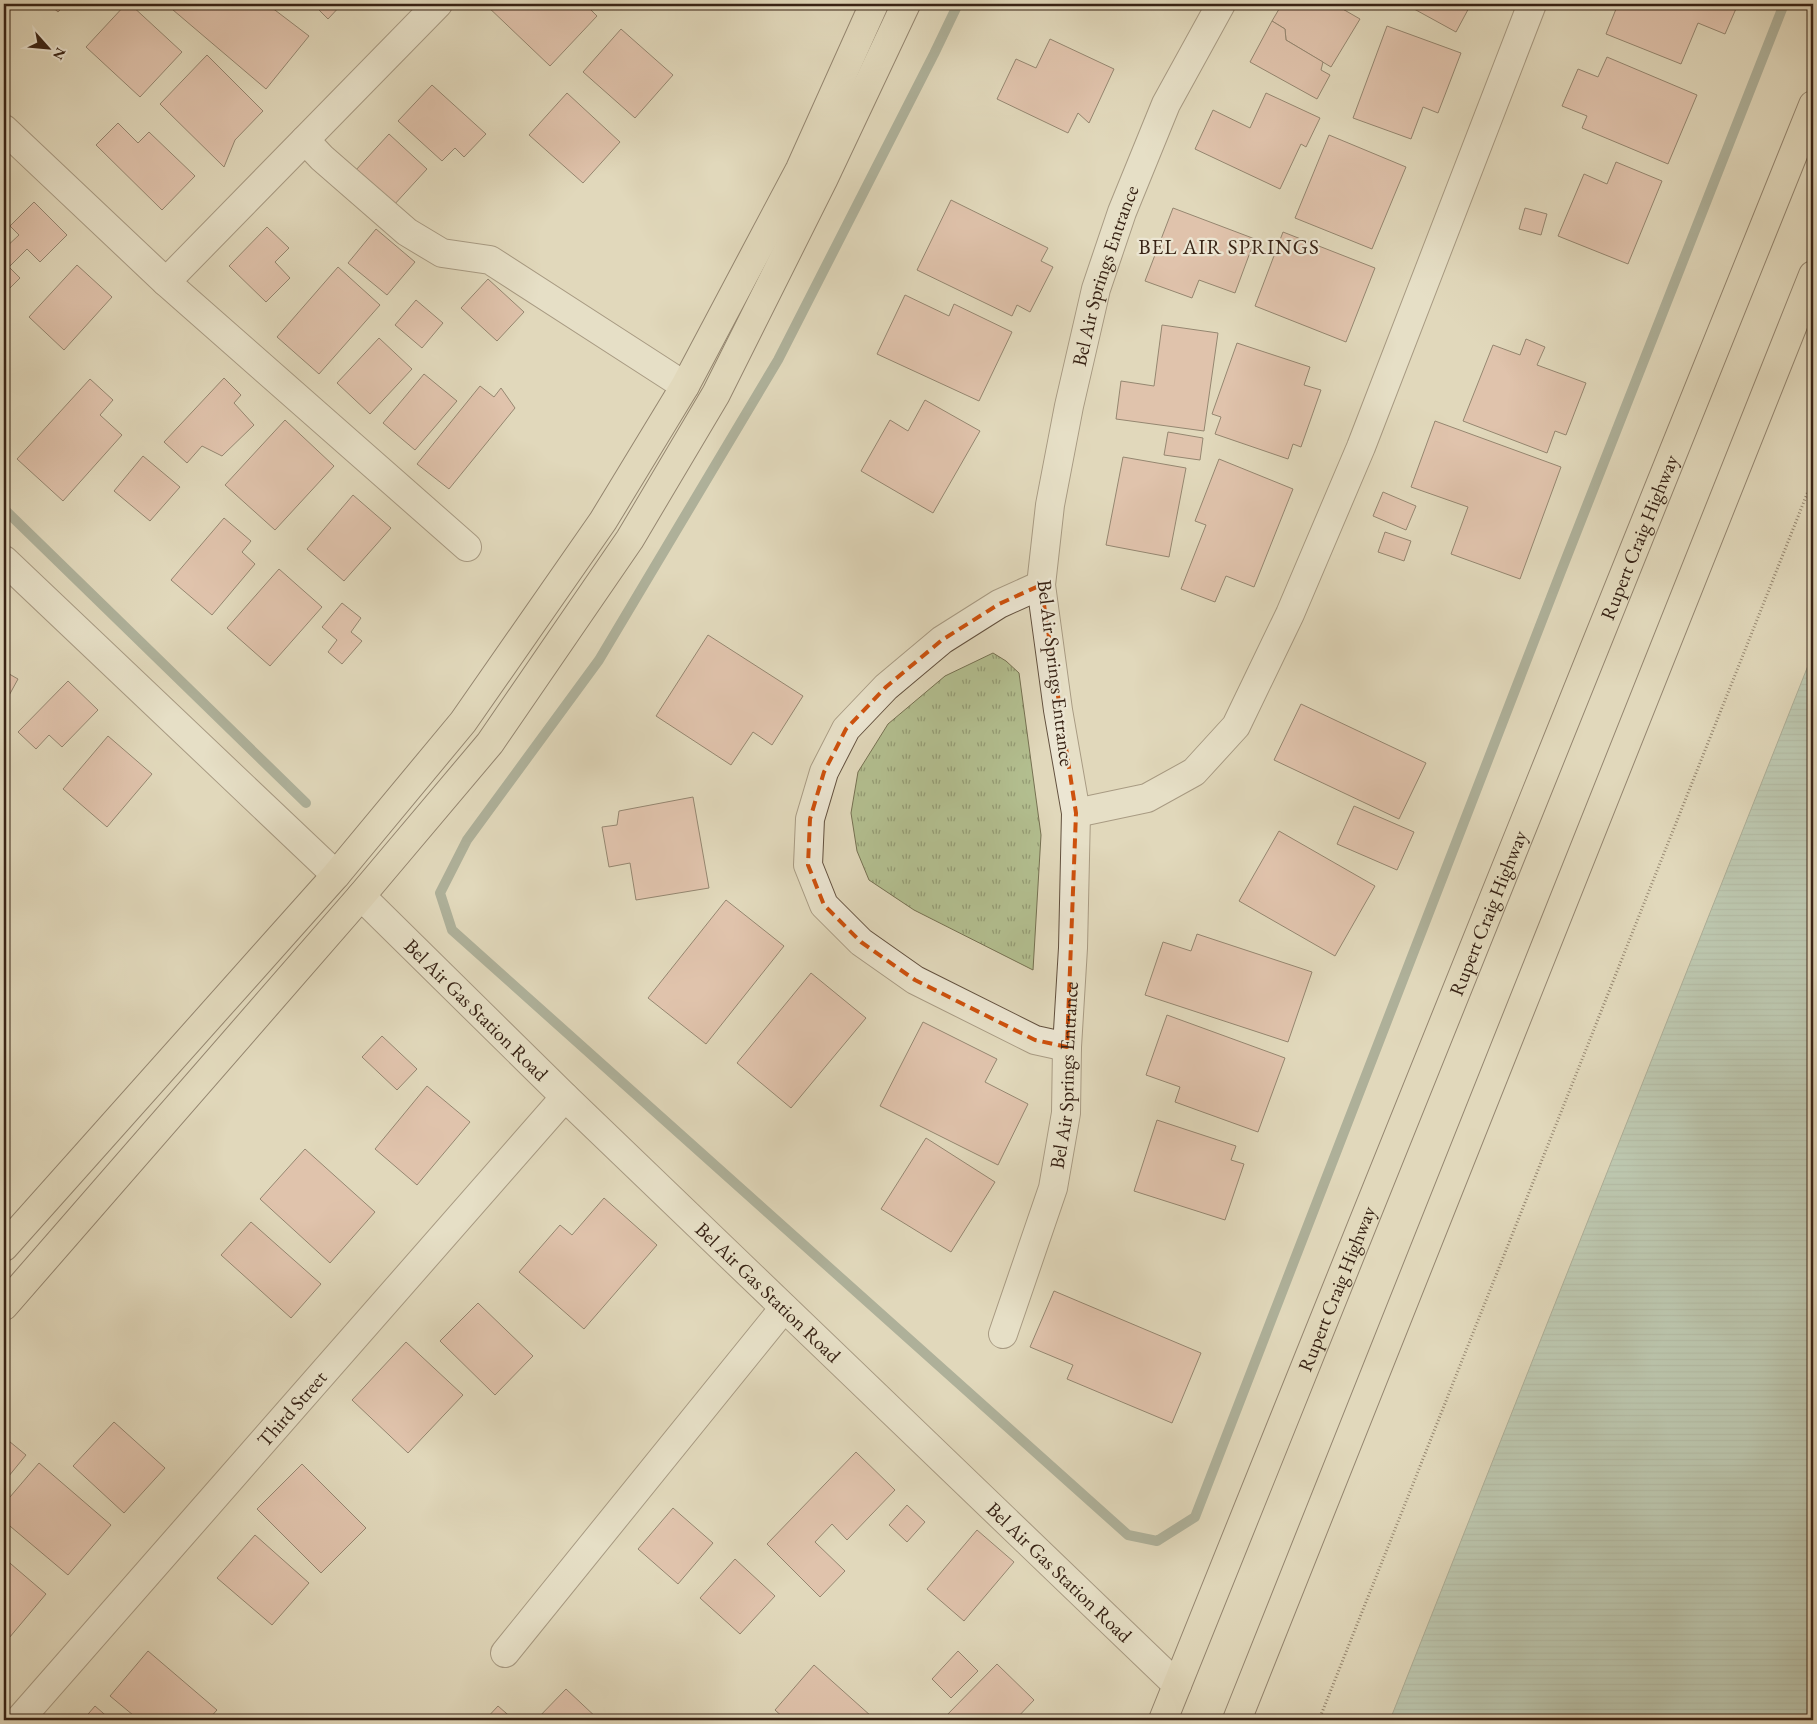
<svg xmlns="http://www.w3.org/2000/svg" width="1817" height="1724" viewBox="0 0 1817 1724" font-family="'EB Garamond',serif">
	<defs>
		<pattern id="park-tufts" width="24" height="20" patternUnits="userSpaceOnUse" patternTransform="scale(1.25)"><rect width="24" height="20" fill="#b3bf90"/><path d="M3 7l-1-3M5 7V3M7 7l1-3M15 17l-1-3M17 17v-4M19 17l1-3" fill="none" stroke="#939b74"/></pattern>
		<pattern id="water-rules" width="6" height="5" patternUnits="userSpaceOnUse" patternTransform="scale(1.25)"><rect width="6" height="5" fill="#95bbab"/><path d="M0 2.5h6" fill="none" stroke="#81a092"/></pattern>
	</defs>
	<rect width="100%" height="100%" fill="#e1d8bb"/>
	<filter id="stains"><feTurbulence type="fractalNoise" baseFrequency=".004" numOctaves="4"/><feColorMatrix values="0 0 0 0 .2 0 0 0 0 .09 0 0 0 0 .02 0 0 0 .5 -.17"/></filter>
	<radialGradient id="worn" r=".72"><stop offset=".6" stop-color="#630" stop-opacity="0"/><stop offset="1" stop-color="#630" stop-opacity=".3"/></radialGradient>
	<path fill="url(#park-tufts)" stroke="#767152" d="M993,653L1006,661L1019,673L1041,835L1033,970L914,910L869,880L857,851L851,813L858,772L888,724L945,676Z"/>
	<path fill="url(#water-rules)" stroke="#707e6f" d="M1813,653V1720H1390Z"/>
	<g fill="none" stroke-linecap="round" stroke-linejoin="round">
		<g stroke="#707e6f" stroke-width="10">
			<path d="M958,4L934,54L778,360L599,660L467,840L440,893L452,930L1128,1535L1157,1541L1195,1517L1560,574L1784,4"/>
			<path d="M4,509L306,803"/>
		</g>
	</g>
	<g fill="#dda999" stroke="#382315">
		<path d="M49,4H66L58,12Z"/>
		<path d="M126,4H130L182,52L140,97L86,47Z"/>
		<path d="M166,4H267L309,36L266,89Z"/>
		<path d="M313,4H342L328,19Z"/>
		<path d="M485,4H585L597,16L550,66Z"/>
		<path d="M1282,4H1334L1360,19L1331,67L1286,40L1285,29L1272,21Z"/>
		<path d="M1405,4H1471L1456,32Z"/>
		<path d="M1618,4H1738L1725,34L1698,23L1681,64L1606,34Z"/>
		<path d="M1272,21L1285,29L1286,40L1323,62L1321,70L1330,75L1317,99L1250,62Z"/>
		<path d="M1387,26L1461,53L1438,113L1423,107L1411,139L1353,118Z"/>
		<path d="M621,29L673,75L635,118L583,72Z"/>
		<path d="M1050,39L1114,69L1089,123L1078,113L1068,133L997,99L1016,59L1036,68Z"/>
		<path d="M207,55L263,111L235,140L224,167L160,104Z"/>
		<path d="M1607,57L1697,95L1668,164L1582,128L1587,116L1562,106L1578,69L1598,77Z"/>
		<path d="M432,85L486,134L464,157L455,148L442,161L398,121Z"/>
		<path d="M567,93L620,142L583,183L529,135Z"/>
		<path d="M1266,93L1320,118L1306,147L1301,144L1280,189L1195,149L1213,110L1250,128Z"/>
		<path d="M118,123L138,143L149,132L195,176L162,210L96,145Z"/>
		<path d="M389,134L427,169L393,206L355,171Z"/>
		<path d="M1329,135L1406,167L1372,249L1295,218Z"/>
		<path d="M1616,162L1662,181L1628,264L1558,236L1584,174L1607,184Z"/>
		<path d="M951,200L1048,248L1041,261L1053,267L1030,312L1017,305L1012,316L917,270Z"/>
		<path d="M34,202L67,235L40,262L27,249L9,267L20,278L4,294V249L19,235L10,226Z"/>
		<path d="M1173,208L1255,239L1235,293L1199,280L1192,298L1145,281Z"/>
		<path d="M1525,208L1547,214L1541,235L1519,229Z"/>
		<path d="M267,227L289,248L275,262L290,278L266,302L229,266Z"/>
		<path d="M376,229L415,262L387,295L348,263Z"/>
		<path d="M1283,232L1375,268L1346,342L1255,306Z"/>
		<path d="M77,265L112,297L64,350L29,317Z"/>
		<path d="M338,267L380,305L319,374L277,337Z"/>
		<path d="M488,279L524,312L497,341L461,308Z"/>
		<path d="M905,295L949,316L954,304L1012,332L979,401L877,354Z"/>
		<path d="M416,300L443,323L422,348L395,325Z"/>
		<path d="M1162,325L1218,333L1204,431L1116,419L1121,381L1154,386Z"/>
		<path d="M379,338L412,369L370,414L337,383Z"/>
		<path d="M1526,339L1545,347L1537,365L1586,383L1566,435L1555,431L1547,453L1463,421L1493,345L1520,355Z"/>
		<path d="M1237,343L1310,367L1304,385L1321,390L1301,447L1293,444L1288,459L1215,434L1221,417L1212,414Z"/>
		<path d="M424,374L457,401L415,450L383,423Z"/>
		<path d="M224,378L241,395L234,403L254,425L222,456L202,446L187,463L164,442Z"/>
		<path d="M90,379L113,400L100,415L122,435L63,501L17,459Z"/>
		<path d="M480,386L494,397L501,388L515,408L449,489L417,464Z"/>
		<path d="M925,400L980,431L933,513L861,471L890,420L908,431Z"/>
		<path d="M285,420L334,466L275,530L225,485Z"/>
		<path d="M1435,421L1561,467L1520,579L1451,554L1468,507L1411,487Z"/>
		<path d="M1168,432L1203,438L1200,460L1164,455Z"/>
		<path d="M143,456L180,487L150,521L114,491Z"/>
		<path d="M1123,457L1186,468L1169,557L1106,545Z"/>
		<path d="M1219,459L1293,489L1254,587L1226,576L1215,602L1181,589L1206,525L1195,521Z"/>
		<path d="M1383,492L1416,506L1406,530L1373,516Z"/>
		<path d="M353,495L391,528L344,581L307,549Z"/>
		<path d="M224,518L251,541L242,552L255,564L212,615L171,580Z"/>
		<path d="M1385,532L1411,541L1404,561L1378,552Z"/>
		<path d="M279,569L322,607L270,666L227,628Z"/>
		<path d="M342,603L361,618L351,632L362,641L342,664L328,652L337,640L322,627Z"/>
		<path d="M708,635L803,696L772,745L753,732L731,765L656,716Z"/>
		<path d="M4,671L18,679L6,701L4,700Z"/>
		<path d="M68,681L98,710L62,747L49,735L36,749L18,732Z"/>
		<path d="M1301,704L1426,763L1399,819L1274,760Z"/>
		<path d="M108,736L152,774L107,827L63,789Z"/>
		<path d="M693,797L709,888L636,900L630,863L609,867L602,827L617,825L619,811Z"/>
		<path d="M1354,806L1414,832L1397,870L1337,844Z"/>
		<path d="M1279,831L1375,886L1335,956L1239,901Z"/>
		<path d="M726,900L784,946L706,1044L648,998Z"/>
		<path d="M1197,934L1312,972L1288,1042L1145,995L1163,942L1191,951Z"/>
		<path d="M811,973L866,1018L791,1108L737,1063Z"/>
		<path d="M1167,1015L1285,1058L1258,1132L1175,1102L1180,1087L1146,1075Z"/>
		<path d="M923,1022L997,1059L985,1082L1028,1104L998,1165L880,1106Z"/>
		<path d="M382,1036L417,1069L397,1090L362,1057Z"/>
		<path d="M427,1086L470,1122L417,1185L375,1149Z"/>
		<path d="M1157,1120L1236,1146L1231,1160L1244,1164L1225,1220L1134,1191Z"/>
		<path d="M926,1138L995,1182L951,1252L881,1209Z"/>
		<path d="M305,1149L375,1212L330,1263L260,1199Z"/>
		<path d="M604,1198L657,1245L584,1329L519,1272L560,1225L572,1235Z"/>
		<path d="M251,1222L321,1284L291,1318L221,1255Z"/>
		<path d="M1054,1291L1201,1353L1172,1423L1067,1379L1073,1365L1030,1347Z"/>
		<path d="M478,1303L533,1356L495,1395L440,1341Z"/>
		<path d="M406,1342L463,1395L408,1453L352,1400Z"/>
		<path d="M114,1422L165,1468L124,1513L73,1466Z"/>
		<path d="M4,1437L26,1455L4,1482Z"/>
		<path d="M856,1452L895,1490L847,1540L832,1524L815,1542L845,1571L820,1597L767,1544Z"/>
		<path d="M39,1463L111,1525L68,1575L4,1521V1504Z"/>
		<path d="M302,1464L366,1528L321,1573L257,1509Z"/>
		<path d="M907,1505L925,1522L907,1542L889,1525Z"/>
		<path d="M673,1508L713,1543L678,1584L638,1549Z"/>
		<path d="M977,1530L1014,1562L964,1621L927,1589Z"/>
		<path d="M255,1535L309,1583L272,1625L217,1578Z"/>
		<path d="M4,1558L46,1594L4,1644Z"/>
		<path d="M735,1559L775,1596L740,1634L700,1598Z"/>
		<path d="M148,1651L217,1710L208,1720H139L110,1696Z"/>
		<path d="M958,1651L978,1671L951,1698L932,1679Z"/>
		<path d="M997,1664L1034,1700L1015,1720H946L944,1718Z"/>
		<path d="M814,1665L871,1716L867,1720H786L775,1710Z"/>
		<path d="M566,1689L599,1720H536Z"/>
		<path d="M95,1706L111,1720H83Z"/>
		<path d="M498,1706L514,1720H485Z"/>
	</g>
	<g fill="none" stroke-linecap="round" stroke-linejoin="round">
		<defs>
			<g id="minor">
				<path d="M4,129L166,282L467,547"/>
				<path d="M305,140L322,158L407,232L442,253L490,260L685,386"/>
				<path d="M166,282L438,4"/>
				<path d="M4,560L336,875"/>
				<path d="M1041,585L999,604L942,640L886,687L846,729L824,772L810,819L808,865L824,905L861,942L915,980L1035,1040L1067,1047"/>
				<path d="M1076,813L1147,798L1194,772L1236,726L1290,614L1361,447L1532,4"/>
				<path id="s1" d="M361,896L565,1097L1177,1685"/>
				<path id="s2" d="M1003,1334L1053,1188L1066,1113L1067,1047L1073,948L1076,813L1058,710L1041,585L1050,505L1069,406L1096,289L1122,212L1166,104L1221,4"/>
				<path d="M505,1653L784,1308"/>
				<path id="s3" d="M19,1720L565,1097"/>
			</g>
			<g id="major">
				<path d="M4,1247L336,875L463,722L603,521L685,386L800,169L874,4"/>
				<path d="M4,1306L361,896L490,743L630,539L716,394L823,180L906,4"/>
				<path id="s4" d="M1163,1720L1813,105"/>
				<path d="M1237,1720L1813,275"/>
			</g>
		</defs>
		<use href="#minor" stroke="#62503e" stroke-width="30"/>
		<use href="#major" stroke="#382315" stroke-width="30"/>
		<path stroke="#382315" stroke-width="3" stroke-dasharray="1 2.5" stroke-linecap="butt" d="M1319,1720L1813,479"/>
		<use href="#minor" stroke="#ece6d3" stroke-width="28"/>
		<use href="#major" stroke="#e1d8bb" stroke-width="28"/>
	</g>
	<path d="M0 0H1817V1724H0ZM1041,585L1076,813L1067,1047L1035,1040L915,980L861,942L824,905L808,865L810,819L824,772L846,729L886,687L942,640L999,604Z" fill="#e1d8bb" fill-opacity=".55" fill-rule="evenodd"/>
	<path fill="none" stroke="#ce510d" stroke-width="4" stroke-dasharray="10 6" stroke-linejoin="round" d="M1041,585L1076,813L1067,1047L1035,1040L915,980L861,942L824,905L808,865L810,819L824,772L846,729L886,687L942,640L999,604Z"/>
	<g text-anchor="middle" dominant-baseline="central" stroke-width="4.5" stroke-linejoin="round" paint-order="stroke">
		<g font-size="20" fill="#382315" stroke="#ece6d3">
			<text stroke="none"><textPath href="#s2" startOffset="1078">Bel Air Springs Entrance</textPath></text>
			<text stroke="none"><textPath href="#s4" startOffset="1275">Rupert Craig Highway</textPath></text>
			<text transform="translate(1056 673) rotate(83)">Bel Air Springs Entrance</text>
			<text stroke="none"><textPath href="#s4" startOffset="870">Rupert Craig Highway</textPath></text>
			<text stroke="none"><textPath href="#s1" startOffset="162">Bel Air Gas Station Road</textPath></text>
			<text stroke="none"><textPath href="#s2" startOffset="268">Bel Air Springs Entrance</textPath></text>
			<text stroke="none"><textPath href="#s4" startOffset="465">Rupert Craig Highway</textPath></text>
			<text stroke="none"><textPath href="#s1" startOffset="568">Bel Air Gas Station Road</textPath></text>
			<text stroke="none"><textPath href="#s3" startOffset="414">Third Street</textPath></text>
			<text stroke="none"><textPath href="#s1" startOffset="972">Bel Air Gas Station Road</textPath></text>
		</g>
		<g font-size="21" letter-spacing="1" fill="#382315" stroke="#ece6d3">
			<text x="1229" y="246">BEL AIR SPRINGS</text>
		</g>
	</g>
	<rect width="1817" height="1724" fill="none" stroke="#e1d8bb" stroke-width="20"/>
	<rect x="5" y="5" width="1807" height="1714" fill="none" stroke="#382315" stroke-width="2.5"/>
	<rect x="10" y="10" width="1797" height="1704" fill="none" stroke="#382315"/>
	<g transform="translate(48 48) rotate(117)" stroke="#ece6d3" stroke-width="4" paint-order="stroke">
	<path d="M0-4L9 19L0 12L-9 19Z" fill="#382315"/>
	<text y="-8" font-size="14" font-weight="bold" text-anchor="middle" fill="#382315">N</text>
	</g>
	<rect width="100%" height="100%" filter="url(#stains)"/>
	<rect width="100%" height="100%" fill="url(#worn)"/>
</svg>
